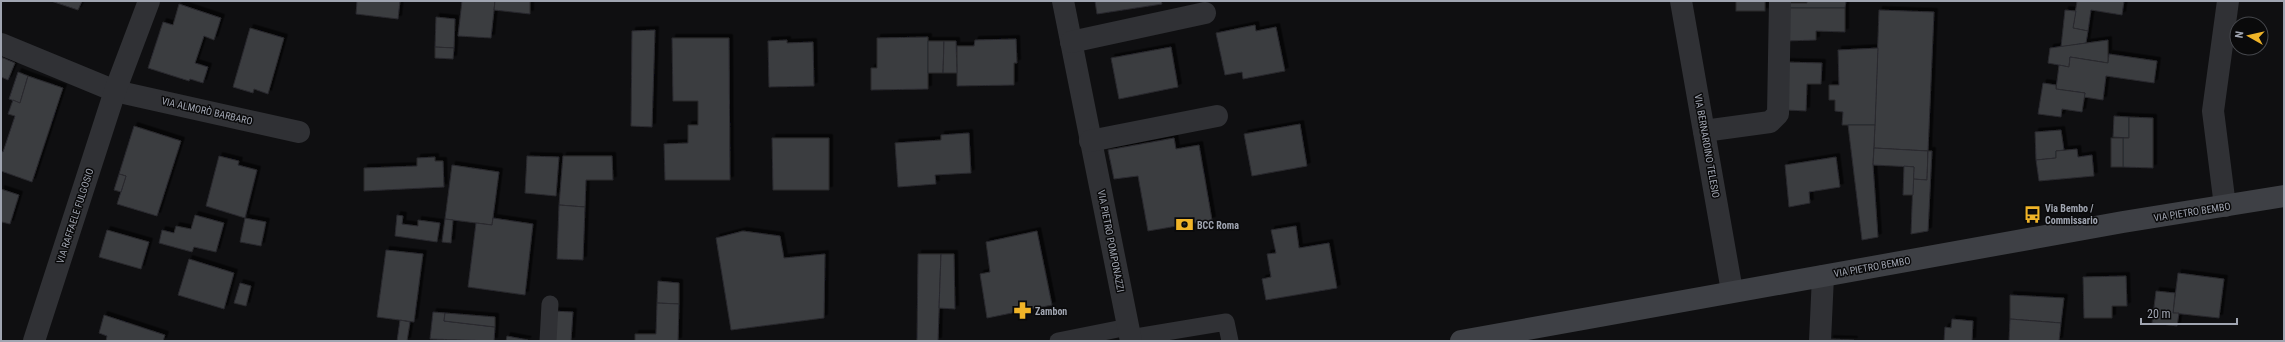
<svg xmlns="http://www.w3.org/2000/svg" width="2285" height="342" viewBox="0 0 2285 342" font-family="'Roboto Condensed',sans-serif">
	<defs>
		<filter id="shadow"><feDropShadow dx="3.5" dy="-3.5" stdDeviation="0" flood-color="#0009"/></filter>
	</defs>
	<rect width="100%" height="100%" fill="#0f0f11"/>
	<g fill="#3b3c41" stroke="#29292d" filter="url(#shadow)">
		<path d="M51,1H82L78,10Z"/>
		<path d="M357,1H400L398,19L356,14Z"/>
		<path d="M462,1H495L491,38L458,36Z"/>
		<path d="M495,1H530V14L494,10Z"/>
		<path d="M1095,1H1161L1162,4L1097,14Z"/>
		<rect x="1736" y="1" width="29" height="10"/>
		<path d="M1807,1H1846L1845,8H1787V3H1807Z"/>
		<path d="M2077,1H2124L2122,15L2091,10L2088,31L2073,28Z"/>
		<path d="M179,4L221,18L214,40L204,36L195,63L208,67L203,83L190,79L189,81L148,68L163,22L173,25Z"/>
		<path d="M1787,8H1845V32L1816,31V40L1786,41Z"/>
		<path d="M1879,10L1934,12L1928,151L1874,148Z"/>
		<path d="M2065,10L2076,11L2073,28L2088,31L2086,43L2061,47Z"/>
		<path d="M436,17L455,19L454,48L435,47Z"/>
		<path d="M1255,25L1256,31L1276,27L1285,71L1243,79L1242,72L1225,75L1216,33Z"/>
		<path d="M250,28L284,38L268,94L254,89L253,93L233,87Z"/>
		<path d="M655,30L652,127L631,126L632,31Z"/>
		<path d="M928,37V89L871,90V68H877V38Z"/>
		<path d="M672,38H729L730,180H665L664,144L688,143V125H698V101H673Z"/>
		<path d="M1016,39L1017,63H1014V85L957,86V46H974L975,40Z"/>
		<path d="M787,40V43L813,42L814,86L769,87L768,41Z"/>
		<path d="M2108,40V63L2070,57L2069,67L2048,63L2050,48Z"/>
		<path d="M928,41H944L943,73H928Z"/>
		<path d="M944,41H956L957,73H943Z"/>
		<path d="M435,47L454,48L453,59L435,58Z"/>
		<path d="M1171,47L1178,87L1119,99L1111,58Z"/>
		<path d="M1878,48L1875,125H1842L1843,112L1835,111V100H1829V85H1839L1838,50Z"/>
		<path d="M2109,54L2157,61L2154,83L2106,76L2103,100L2084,97L2085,93L2056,89L2059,65L2069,67L2070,57L2108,63Z"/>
		<path d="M1,57L15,63L8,80L1,77Z"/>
		<path d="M1785,62L1822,63L1821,84H1807L1806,111L1786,110Z"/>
		<path d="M18,72L28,76L20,103L9,99Z"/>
		<path d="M28,76L63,88L32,182L1,171V151L3,152L15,116L8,114L13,100L20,103Z"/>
		<path d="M2043,83L2056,85V89L2085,93L2082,112L2062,109L2061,117L2038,114Z"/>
		<path d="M2114,116L2129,117V138L2113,137Z"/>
		<path d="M2129,117L2153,118V168L2123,167V138H2129Z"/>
		<path d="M1300,124L1307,166L1252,176L1244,134Z"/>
		<path d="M1848,125H1875L1873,165L1878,237L1862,240Z"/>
		<path d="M134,126L181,141L157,216L117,204L126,176L119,174Z"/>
		<path d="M2061,130L2064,150L2056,151V158L2036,160L2035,132Z"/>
		<path d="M969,133L971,173L935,175L936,184L898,187L895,143L941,140V135Z"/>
		<path d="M772,138H829V190H773Z"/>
		<path d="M1174,138L1176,149L1199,145L1212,220L1148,231L1138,176L1114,179L1108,150Z"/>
		<rect x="2111" y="138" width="12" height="29"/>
		<path d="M1874,148L1928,151L1927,180L1913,179L1914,167L1873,165Z"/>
		<path d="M2077,149L2078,157L2092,155L2094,176L2039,181L2036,160L2056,158V151Z"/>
		<path d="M1928,151H1932L1928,231L1911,234L1913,179L1927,180Z"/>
		<path d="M219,156L239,161L238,165L257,170L245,218L206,206Z"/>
		<path d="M527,156L559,157L556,196L525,193Z"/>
		<path d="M563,156H612L613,180H586L585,207L559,205Z"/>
		<path d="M435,157V161H443L444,187L364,191V168L417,166V158Z"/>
		<path d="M1836,157L1840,187L1809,192L1810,203L1789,207L1785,165Z"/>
		<path d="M452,165L499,172L492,225L445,219Z"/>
		<path d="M1904,166L1914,167L1913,195H1903Z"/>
		<path d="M119,174L126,176L121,192L114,190Z"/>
		<path d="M1,189L19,195L10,224L2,222L1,226Z"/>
		<path d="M559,205L585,207L583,260L557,259Z"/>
		<path d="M195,215L224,223L216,252L194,247L192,252L159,243L162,230L174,233L176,226L191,229Z"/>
		<path d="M397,215L403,216L402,224L418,226V220L440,223L437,242L395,236Z"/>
		<path d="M245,218L266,222L261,246L240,242Z"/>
		<path d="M493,218L533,224L525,295L468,287L476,223L492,225Z"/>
		<path d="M445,219L453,220L451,243L442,242Z"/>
		<path d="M1296,226L1299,248L1329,243L1337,288L1266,300L1262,279L1271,277L1267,254L1276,253L1271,230Z"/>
		<path d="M107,230L149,242L141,269L99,257Z"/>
		<path d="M743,231L780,236L784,258L825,254L824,318L731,330L716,238Z"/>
		<path d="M1037,231L1052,305L987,318L980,274L990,272L986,242Z"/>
		<path d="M386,250L423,254L414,322L377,317Z"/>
		<path d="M918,254H941L938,341H917Z"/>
		<path d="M941,254H954L955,309L939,308Z"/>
		<path d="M189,259L234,273L224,309L178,295Z"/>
		<path d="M2178,273L2224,279L2219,318L2173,313Z"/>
		<path d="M2126,276L2127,306H2112V318H2084L2083,277Z"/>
		<path d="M658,281L679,283V304L657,303Z"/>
		<path d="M240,283L251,286L246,306L234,303Z"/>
		<path d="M2156,291L2175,293L2173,313H2179L2177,326L2152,323Z"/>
		<path d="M2010,295L2064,298L2061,323L2010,319Z"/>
		<path d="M657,303L679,304L678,341H635V334H656Z"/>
		<path d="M552,311L573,312L571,341H550Z"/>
		<path d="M433,312L445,313L444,321L495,327L494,341L430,339Z"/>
		<path d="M445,313L495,317V327L444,321Z"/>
		<path d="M104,315L165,335L163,341H106L107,336L99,333Z"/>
		<path d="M1952,319L1973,321L1972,341H1944L1945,327L1951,328Z"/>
		<path d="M2010,319L2061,323L2059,341H2009Z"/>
		<path d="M400,320L410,322L407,341H397Z"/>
		<path d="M507,336L528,340L527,341H506Z"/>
		<path d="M1830,339L1854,340V341H1830Z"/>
	</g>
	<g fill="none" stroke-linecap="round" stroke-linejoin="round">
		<g stroke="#303135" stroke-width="17">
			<path d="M1130,338L1226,322L1230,341"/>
			<path d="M548,341L550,304"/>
			<path d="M1058,341L1128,327"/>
		</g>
		<g stroke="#303135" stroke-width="22">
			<path d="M1063,1L1131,341"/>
			<path d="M1681,1L1732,291"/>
			<path d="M1071,42L1205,13"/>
			<path d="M1,44L115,91L299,132"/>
			<path d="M1704,131L1770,122L1778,114L1780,1"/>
			<path d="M1090,141L1217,116"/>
			<path d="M2225,206L2213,111L2228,1"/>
			<path d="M34,341L115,91L149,1"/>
			<path d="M1820,341L1823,276"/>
		</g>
		<path stroke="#3e4045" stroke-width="22" d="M1461,341L2123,222L2284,196"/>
	</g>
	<defs>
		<symbol id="bus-bare" viewBox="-9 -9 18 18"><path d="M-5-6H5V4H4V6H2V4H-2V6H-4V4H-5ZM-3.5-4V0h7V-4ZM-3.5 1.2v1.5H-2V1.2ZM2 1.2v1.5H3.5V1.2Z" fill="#f0b428" stroke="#0a0a0b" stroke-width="2.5" paint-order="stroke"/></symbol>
		<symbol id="bank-bare" viewBox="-9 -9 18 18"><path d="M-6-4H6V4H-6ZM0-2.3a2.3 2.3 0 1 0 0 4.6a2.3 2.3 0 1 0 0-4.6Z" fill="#f0b428" stroke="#0a0a0b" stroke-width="2.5" paint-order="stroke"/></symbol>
		<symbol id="pharmacy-bare" viewBox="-9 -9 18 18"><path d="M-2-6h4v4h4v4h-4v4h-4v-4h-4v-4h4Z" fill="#f0b428" stroke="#0a0a0b" stroke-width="2.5" paint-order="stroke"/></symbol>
	</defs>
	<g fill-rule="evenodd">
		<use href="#bus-bare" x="2020" y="202" width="25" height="25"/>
		<use href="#bank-bare" x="1172" y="212" width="25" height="25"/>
		<use href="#pharmacy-bare" x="1010" y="298" width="25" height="25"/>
	</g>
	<g text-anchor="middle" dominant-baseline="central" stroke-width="3" stroke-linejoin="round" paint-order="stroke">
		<g font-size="10" fill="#a0a5b1" stroke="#0a0a0b">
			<text transform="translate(207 111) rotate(13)">VIA ALMORÒ BARBARO</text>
			<text transform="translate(1707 146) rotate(80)">VIA BERNARDINO TELESIO</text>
			<text transform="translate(2192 212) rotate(-9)">VIA PIETRO BEMBO</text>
			<text transform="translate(75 216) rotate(-72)">VIA RAFFAELE FULGOSIO</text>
			<text transform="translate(1111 241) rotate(79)">VIA PIETRO POMPONAZZI</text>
			<text transform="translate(1872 267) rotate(-10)">VIA PIETRO BEMBO</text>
		</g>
		<g font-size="10" font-weight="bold" fill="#a0a5b1" stroke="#0a0a0b" text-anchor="start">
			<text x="2045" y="208">Via Bembo /<tspan x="2045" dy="12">Commissario</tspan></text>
			<text x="1197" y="225">BCC Roma</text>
			<text x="1035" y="311">Zambon</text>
		</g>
	</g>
	<rect width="2285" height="342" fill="none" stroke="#a0a5b1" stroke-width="4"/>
	<g transform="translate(2249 36) rotate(278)"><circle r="19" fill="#0a0a0b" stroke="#46484d"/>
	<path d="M0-3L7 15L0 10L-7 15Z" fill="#f0b428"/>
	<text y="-6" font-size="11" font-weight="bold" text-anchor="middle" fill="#a0a5b1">N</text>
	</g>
	<path d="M2141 318v6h96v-6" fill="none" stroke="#a0a5b1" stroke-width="2"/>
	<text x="2147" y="318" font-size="12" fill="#a0a5b1" stroke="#0a0a0b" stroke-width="3" paint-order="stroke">20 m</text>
</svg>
